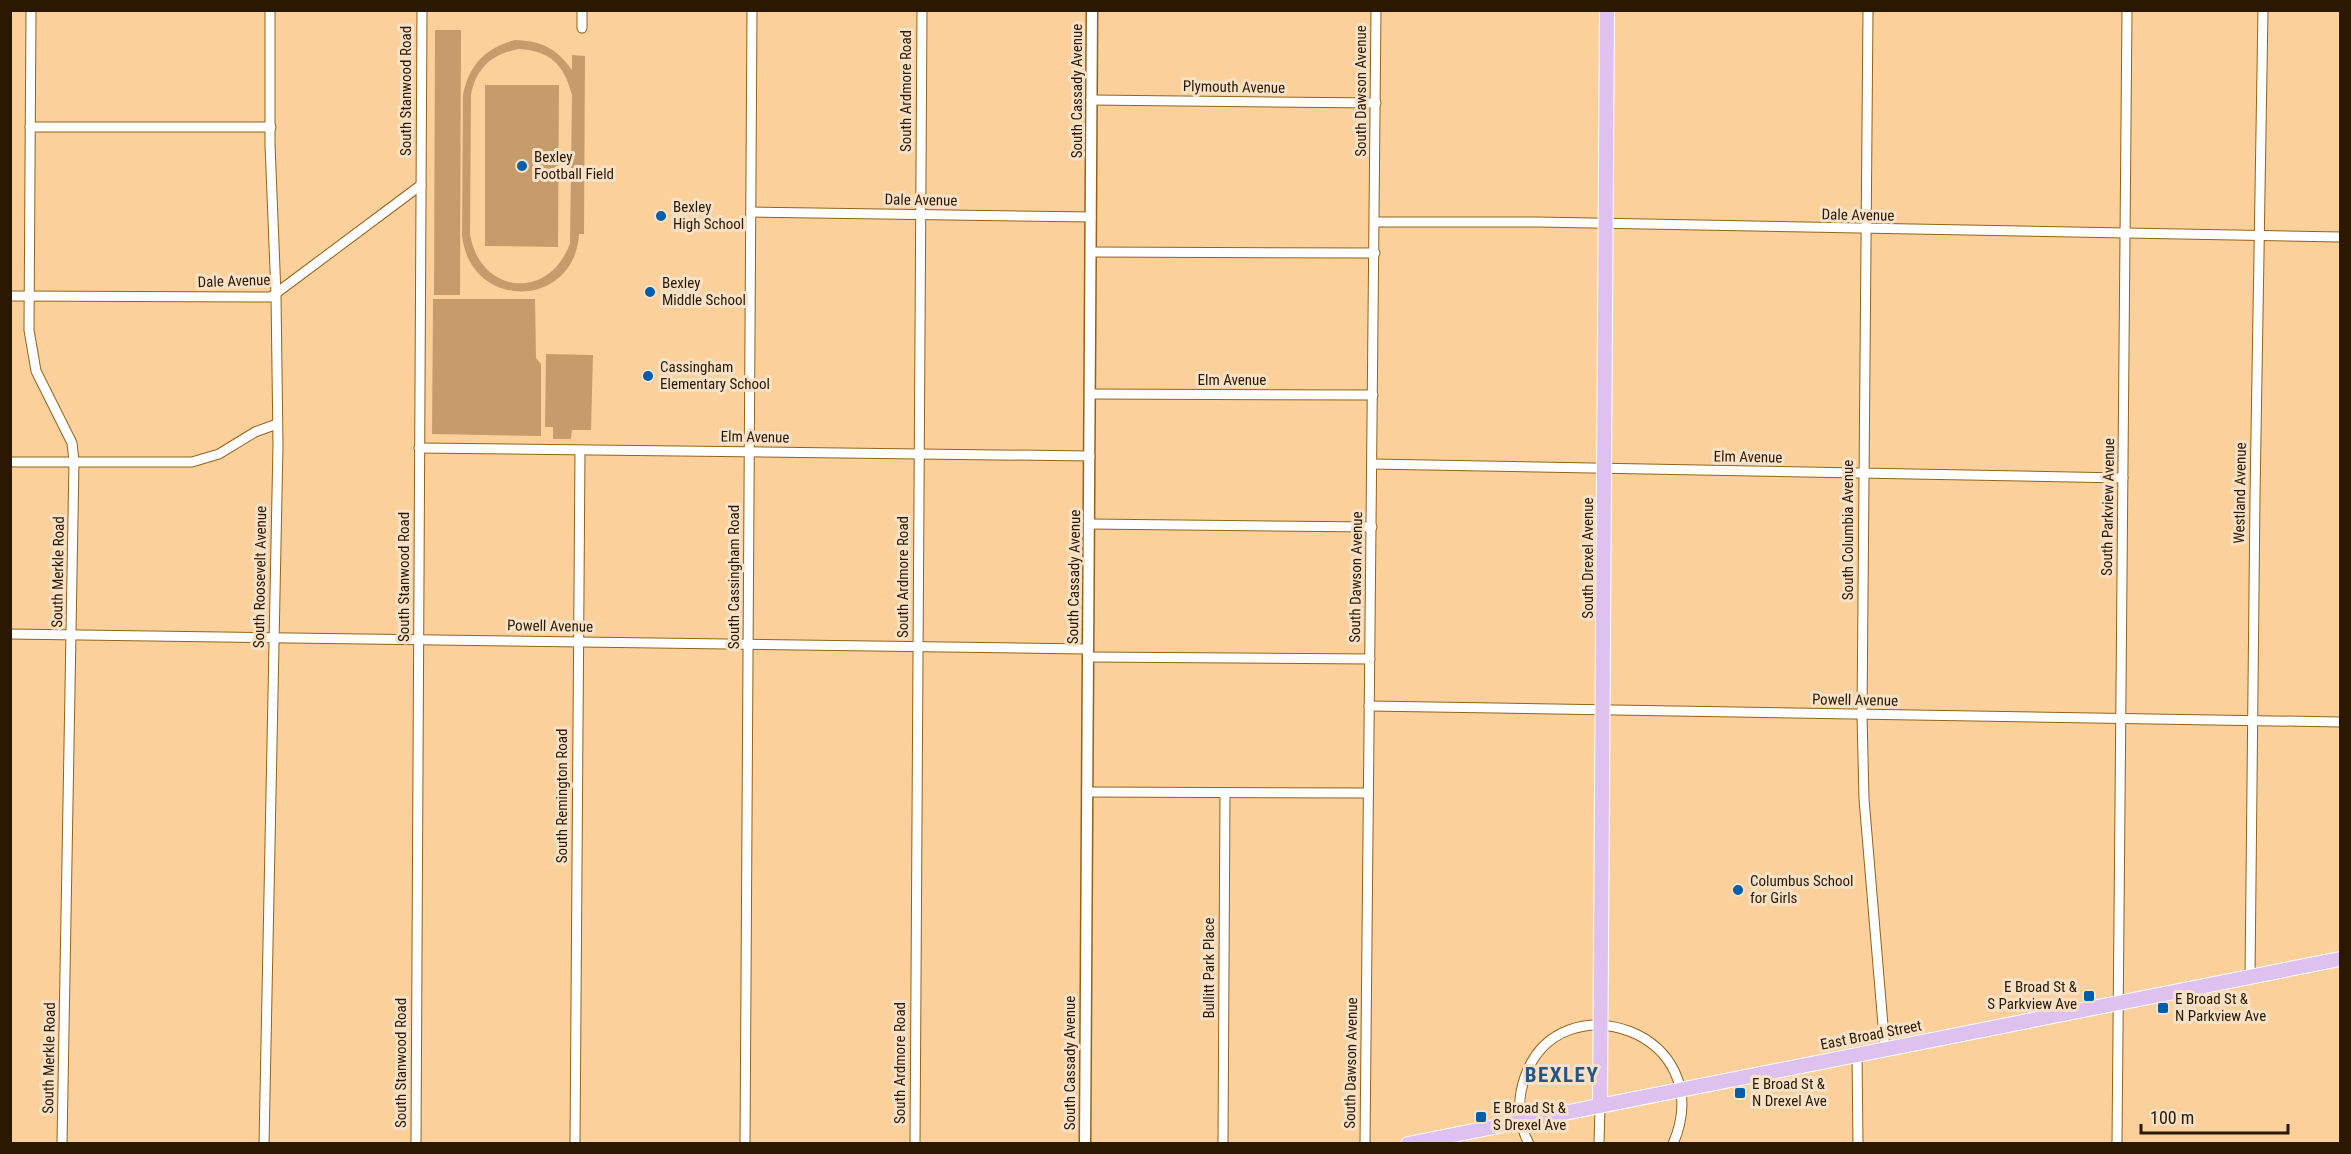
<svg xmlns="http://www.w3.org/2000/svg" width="2351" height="1154" viewBox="0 0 2351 1154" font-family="'Roboto Condensed',sans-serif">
	<rect width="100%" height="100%" fill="#fbd09b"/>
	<g fill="#c69d6a" fill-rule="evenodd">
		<path d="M435,30H461L460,295H434Z"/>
		<path d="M515,40C542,41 556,48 572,70V55L585,56L584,234H579C575,309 470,312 462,235L463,95C469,65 485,48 515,40ZM519,49C551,51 564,65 572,95L570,243C550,301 480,295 470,234L471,95C476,68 492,54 519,49Z"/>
		<path d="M485,85H559L558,247L485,246Z"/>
		<path d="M433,299H535L536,358L541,364V436L432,434Z"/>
		<path d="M546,354L593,355L591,430H572L571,439H553V427H545Z"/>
	</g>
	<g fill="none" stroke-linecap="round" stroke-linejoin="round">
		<defs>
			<g id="minor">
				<path d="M31,10L29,330L36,371L72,443L74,461L62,1144"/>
				<path d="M582,10V28"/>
				<path d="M1868,10L1862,715L1864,799L1885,1049"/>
				<path d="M1091,100L1376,103"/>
				<path d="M30,127H271"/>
				<path d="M751,212L1091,217"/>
				<path d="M1375,222H1537L2340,237"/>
				<path d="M1091,252L1375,253"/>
				<path d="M10,296L271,297L421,185"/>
				<path d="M1090,394L1373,395"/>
				<path d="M419,448L1090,456"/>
				<path d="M10,462H192L219,454L255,432L277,424"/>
				<path d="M1372,464L2123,478"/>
				<path d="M1089,524L1372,527"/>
				<path d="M10,634L1088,649"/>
				<path d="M1088,657L1370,659"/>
				<path d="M1369,706L2340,722"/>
				<path d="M1087,792L1368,793"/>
				<path d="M2250,977L2255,496L2263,10"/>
				<path d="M1857,1054L1858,1144"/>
				<path d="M264,1144L278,444L276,295L270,144V10"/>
				<path d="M416,1144L422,10"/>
				<path d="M575,1144L580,450"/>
				<path d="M745,1144L752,10"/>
				<path d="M915,1144L922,10"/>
				<path d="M1223,1144L1225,793"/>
				<path d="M1365,1144L1376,10"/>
				<path d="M1529,1144C1518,1123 1517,1099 1525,1077C1559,978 1721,1032 1673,1144"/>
				<path d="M1599,1144L1600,1106"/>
				<path d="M2117,1144L2127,10"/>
			</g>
			<path id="tertiary" d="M1085,1144L1092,10"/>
			<g id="primary">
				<path d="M1600,1106L1607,10"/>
				<path d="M1408,1144L2340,959"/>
			</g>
		</defs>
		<use href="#minor" stroke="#93631a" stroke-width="11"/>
		<use href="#tertiary" stroke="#93631a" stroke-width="13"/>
		<use href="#primary" stroke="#fff" stroke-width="16"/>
		<use href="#minor" stroke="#fff" stroke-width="9"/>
		<use href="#tertiary" stroke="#fff" stroke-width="10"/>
		<use href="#primary" stroke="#dec1ef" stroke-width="14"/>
	</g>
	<g fill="#005eab" stroke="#f7e1c7" stroke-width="2">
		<circle cx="522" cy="166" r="6"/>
		<circle cx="661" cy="216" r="6"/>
		<circle cx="650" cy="292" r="6"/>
		<circle cx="648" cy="376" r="6"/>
		<circle cx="1738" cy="890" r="6"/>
		<rect x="2083" y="990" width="12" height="12" rx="3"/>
		<rect x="2157" y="1002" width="12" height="12" rx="3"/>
		<rect x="1734" y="1087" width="12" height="12" rx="3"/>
		<rect x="1475" y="1111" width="12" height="12" rx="3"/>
	</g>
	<g text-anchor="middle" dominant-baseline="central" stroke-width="6" stroke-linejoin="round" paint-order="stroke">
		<g font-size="15" fill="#2b1800" stroke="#f7e1c7">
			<text transform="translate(1234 87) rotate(1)">Plymouth Avenue</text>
			<text transform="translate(406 91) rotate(-90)">South Stanwood Road</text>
			<text transform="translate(906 91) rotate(-90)">South Ardmore Road</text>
			<text transform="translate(1077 91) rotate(-90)">South Cassady Avenue</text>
			<text transform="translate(1361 91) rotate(-90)">South Dawson Avenue</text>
			<text transform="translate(921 200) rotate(1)">Dale Avenue</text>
			<text transform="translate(1858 215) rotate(1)">Dale Avenue</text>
			<text transform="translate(234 281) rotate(-2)">Dale Avenue</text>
			<text x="1232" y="380">Elm Avenue</text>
			<text transform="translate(755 437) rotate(1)">Elm Avenue</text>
			<text transform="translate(1748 457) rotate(1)">Elm Avenue</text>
			<text transform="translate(2240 493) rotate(-89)">Westland Avenue</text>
			<text transform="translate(2108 507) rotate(-89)">South Parkview Avenue</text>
			<text transform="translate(1848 530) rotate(-90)">South Columbia Avenue</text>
			<text transform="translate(1588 558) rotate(-90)">South Drexel Avenue</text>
			<text transform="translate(58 572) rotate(-89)">South Merkle Road</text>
			<text transform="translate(260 577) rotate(-89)">South Roosevelt Avenue</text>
			<text transform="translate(404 577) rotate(-90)">South Stanwood Road</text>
			<text transform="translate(734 577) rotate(-90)">South Cassingham Road</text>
			<text transform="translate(903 577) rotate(-90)">South Ardmore Road</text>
			<text transform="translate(1074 577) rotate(-89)">South Cassady Avenue</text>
			<text transform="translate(1356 577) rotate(-89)">South Dawson Avenue</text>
			<text transform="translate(550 626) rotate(1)">Powell Avenue</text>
			<text transform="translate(1855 700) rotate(1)">Powell Avenue</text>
			<text transform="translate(562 796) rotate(-90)">South Remington Road</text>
			<text transform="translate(1209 968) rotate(-90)">Bullitt Park Place</text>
			<text transform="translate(1871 1035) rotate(-11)">East Broad Street</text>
			<text transform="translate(49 1058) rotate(-89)">South Merkle Road</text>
			<text transform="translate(401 1063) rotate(-90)">South Stanwood Road</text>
			<text transform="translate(900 1063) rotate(-90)">South Ardmore Road</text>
			<text transform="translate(1070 1063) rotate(-90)">South Cassady Avenue</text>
			<text transform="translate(1351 1063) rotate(-89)">South Dawson Avenue</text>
		</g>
		<g font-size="15" fill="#2b1800" stroke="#f7e1c7" text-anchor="start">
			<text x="534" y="157">Bexley<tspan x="534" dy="17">Football Field</tspan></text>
			<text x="673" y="207">Bexley<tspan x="673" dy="17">High School</tspan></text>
			<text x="662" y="283">Bexley<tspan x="662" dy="17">Middle School</tspan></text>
			<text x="660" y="367">Cassingham<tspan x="660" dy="17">Elementary School</tspan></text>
			<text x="1750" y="881">Columbus School<tspan x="1750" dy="17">for Girls</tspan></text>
			<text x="2077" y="987" text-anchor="end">E Broad St &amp;<tspan x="2077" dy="17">S Parkview Ave</tspan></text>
			<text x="2175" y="999">E Broad St &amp;<tspan x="2175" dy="17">N Parkview Ave</tspan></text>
			<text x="1752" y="1084">E Broad St &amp;<tspan x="1752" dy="17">N Drexel Ave</tspan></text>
			<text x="1493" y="1108">E Broad St &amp;<tspan x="1493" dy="17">S Drexel Ave</tspan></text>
		</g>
		<g font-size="21" font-weight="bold" letter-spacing="1.5" fill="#245488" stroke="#f7e1c7">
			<text x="1562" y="1075">BEXLEY</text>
		</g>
	</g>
	<rect width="2351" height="1154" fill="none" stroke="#2b1800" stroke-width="24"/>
	<path d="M2141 1124v9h147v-9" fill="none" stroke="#2b1800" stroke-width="3"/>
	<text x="2150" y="1124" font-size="18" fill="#2b1800" stroke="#f7e1c7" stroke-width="4.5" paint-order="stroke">100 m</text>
</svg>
